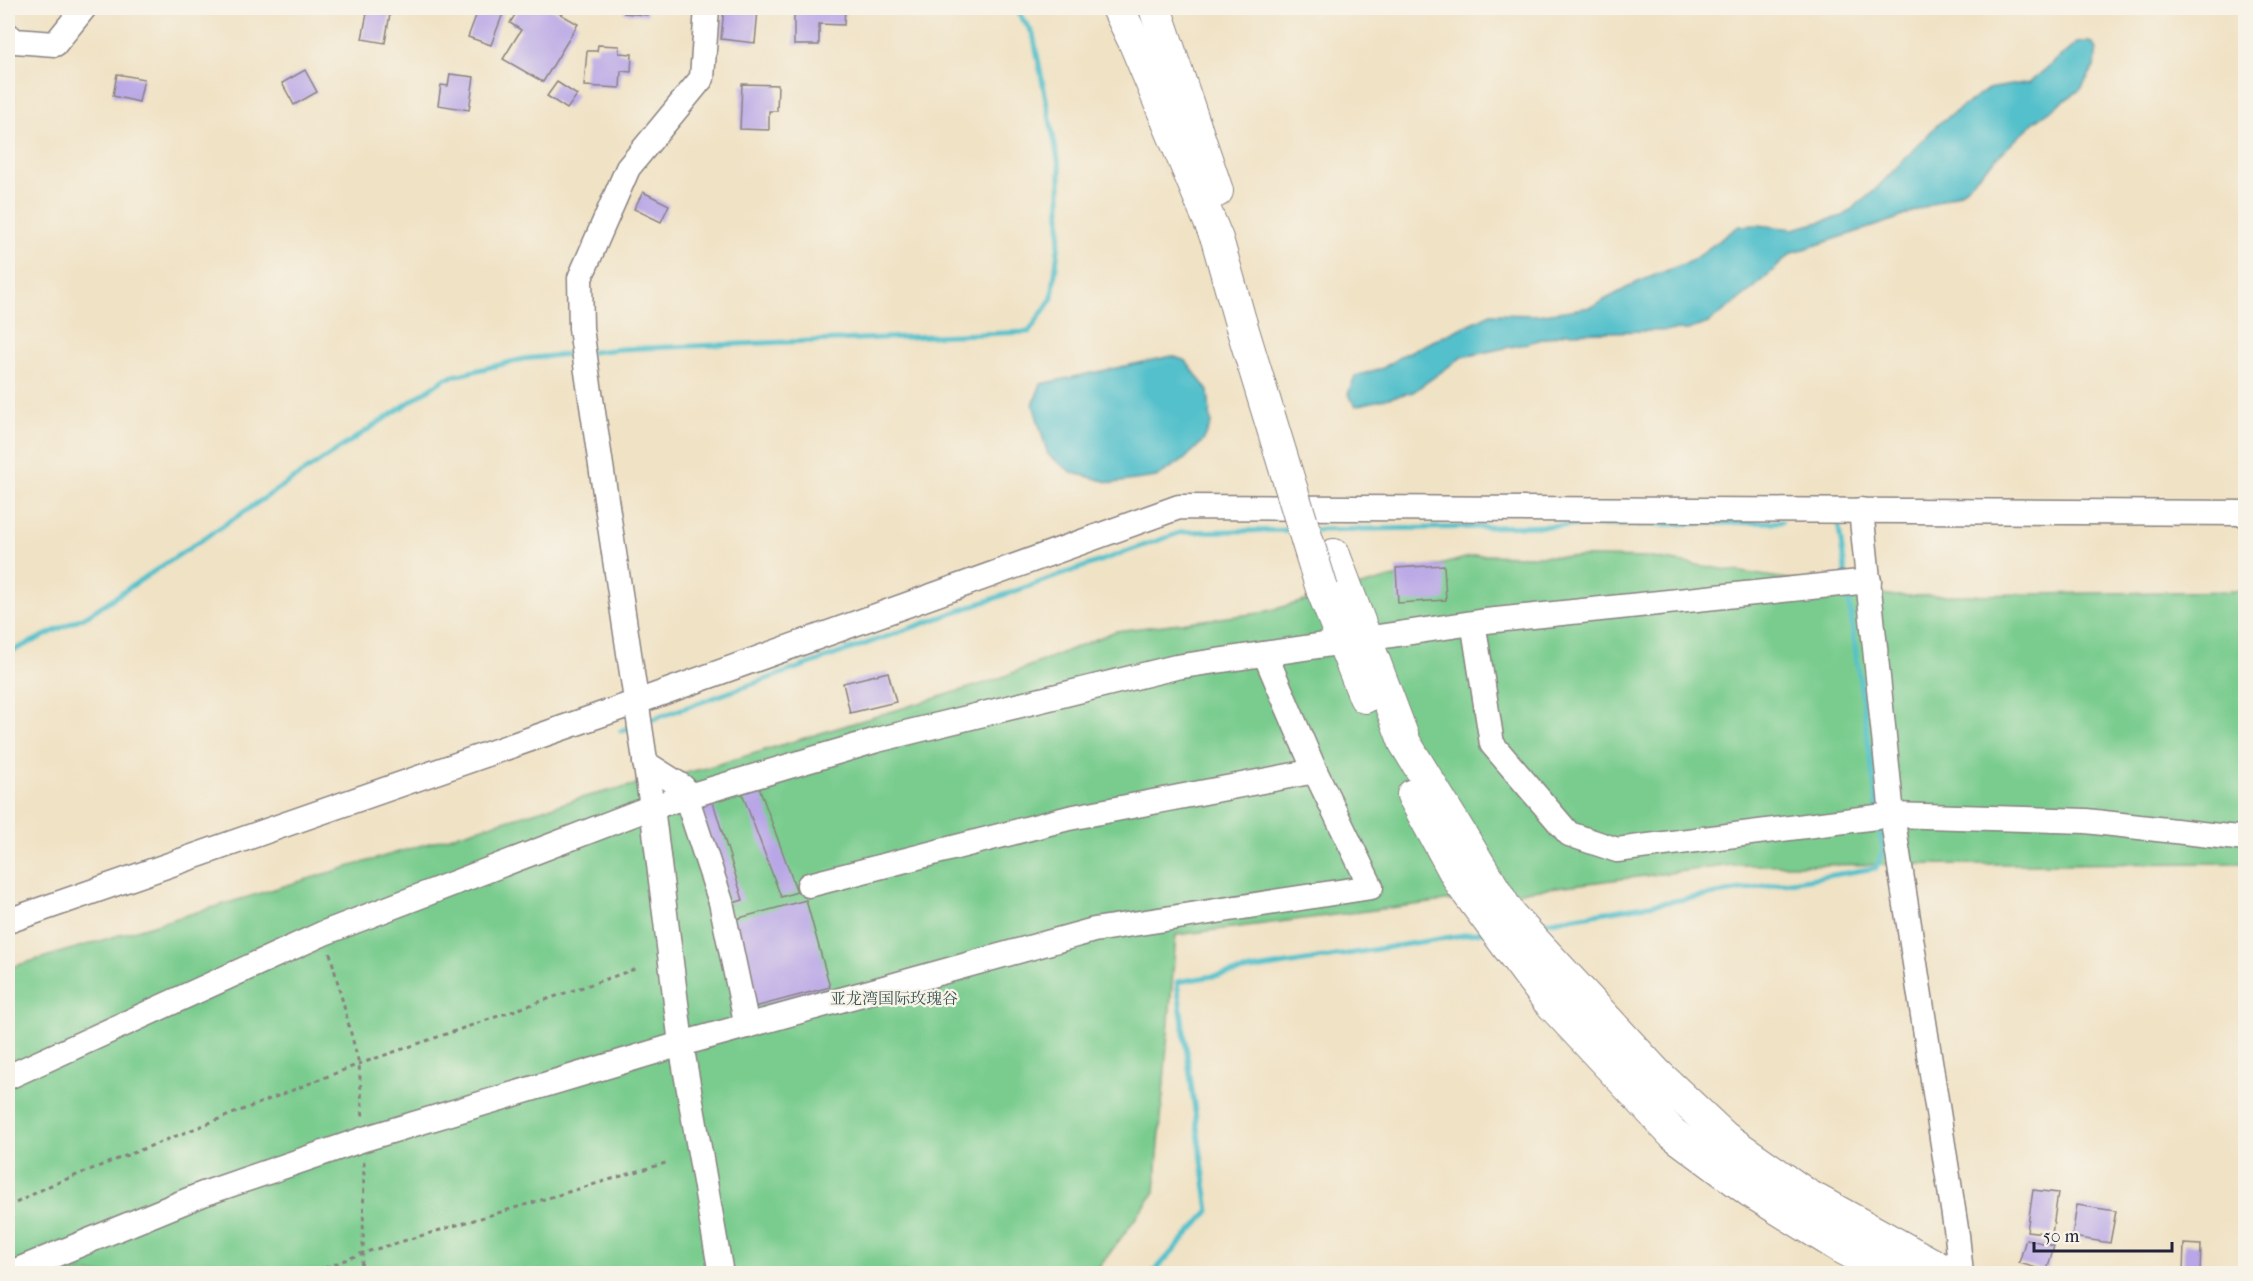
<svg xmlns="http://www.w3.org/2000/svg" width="2253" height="1281" viewBox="0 0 2253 1281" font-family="'IM FELL French Canon','Noto Serif SC',serif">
	<rect width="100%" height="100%" fill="#f7f3e8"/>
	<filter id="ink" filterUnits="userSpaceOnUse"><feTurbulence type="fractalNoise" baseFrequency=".0167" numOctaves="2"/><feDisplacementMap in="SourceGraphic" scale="12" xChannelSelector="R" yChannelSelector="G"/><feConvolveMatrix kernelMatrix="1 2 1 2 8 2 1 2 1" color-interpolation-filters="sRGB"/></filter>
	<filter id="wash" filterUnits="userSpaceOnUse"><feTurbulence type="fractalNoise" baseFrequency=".008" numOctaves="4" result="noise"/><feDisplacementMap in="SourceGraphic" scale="24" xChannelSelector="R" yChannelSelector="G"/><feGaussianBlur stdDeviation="1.35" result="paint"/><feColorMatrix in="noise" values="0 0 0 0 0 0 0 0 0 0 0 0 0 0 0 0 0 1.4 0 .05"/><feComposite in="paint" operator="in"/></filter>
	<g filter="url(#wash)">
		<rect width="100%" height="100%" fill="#f0e2c5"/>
		<path fill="#79cc8e" stroke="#4e7764" stroke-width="1.5" d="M1477,555L1652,558L1895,596L2245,591V863L1732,865L1176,935L1155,1192L1095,1273L8,1274V968L588,796L706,768L995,680L1116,631L1260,613Z"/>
		<g fill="#53c0cb" stroke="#3a7183" stroke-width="1.5">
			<path d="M2091,42L2097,49L2094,67L2081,89L2034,122L1961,192L1893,220L1792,253L1755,287L1708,323L1688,330L1565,333L1524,344L1462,357L1413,392L1356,406L1348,394L1355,376L1383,368L1403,355L1491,314L1537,315L1591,307L1638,282L1691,261L1739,226L1758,225L1793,229L1843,216L1874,191L1938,124L1988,89L2030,82L2077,43Z"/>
			<path d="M1172,356L1186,361L1208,391L1211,424L1203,441L1185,459L1156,477L1113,483L1073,473L1048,455L1033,404L1041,384Z"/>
		</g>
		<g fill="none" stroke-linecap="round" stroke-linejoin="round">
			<g stroke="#53c0cb" stroke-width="5">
				<path d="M592,352L621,349L1029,332L1052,298L1060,233V170L1033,34L1015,8"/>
				<path d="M1838,521L1846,577"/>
				<path d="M1314,530L1782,522"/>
				<path d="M1847,589L1878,812"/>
				<path d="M8,653L88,615L446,378L523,359L579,353"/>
				<path d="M645,722L1182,532L1293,530"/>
				<path d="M621,731L633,726"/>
				<path d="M1533,924L1876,868L1883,851L1879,824"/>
				<path d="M1152,1274L1209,1211L1177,982L1482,932"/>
			</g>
		</g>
		<g id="blocks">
			<g fill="#b8a6e6">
				<path d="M368,8H391L385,43L362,39Z"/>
				<path d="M479,8H505L491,45L468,37Z"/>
				<path d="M519,8H550L578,24L543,82L503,59L521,30L510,23Z"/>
				<path d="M625,8H647V15L624,13Z"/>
				<path d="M724,8L758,10L755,43L721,39Z"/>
				<path d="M794,8H845L844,25L819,24V45H794Z"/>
				<path d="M598,45L619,46V53L632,54L631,72L621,71L620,88L584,86L587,51H597Z"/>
				<path d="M305,70L317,92L294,105L282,83Z"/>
				<path d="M117,74L144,79L139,102L113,96Z"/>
				<path d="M450,74L474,77L469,110L438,105L441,85L448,86Z"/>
				<path d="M557,82L577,95L567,109L547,96Z"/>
				<path d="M742,84L778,85L777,111H769V130L740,129Z"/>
				<path d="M643,192L669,205L661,222L634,209Z"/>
				<path d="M1444,565L1446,600L1398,603L1396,568Z"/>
				<path d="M888,672L896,702L850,713L843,683Z"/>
				<path d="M759,787L797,892L781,897L742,793Z"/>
				<path d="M713,802L743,900L730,904L700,806Z"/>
				<path d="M806,900L830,987L751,1008L728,921Z"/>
				<path d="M2033,1190L2058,1193L2052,1234L2027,1231Z"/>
				<path d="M2077,1205L2116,1211L2110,1243L2072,1237Z"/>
				<path d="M2026,1239L2054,1246L2047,1271L2019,1263Z"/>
				<path d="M2184,1244L2201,1245L2200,1274H2183Z"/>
			</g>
		</g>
	</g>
	<g filter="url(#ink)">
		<use href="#blocks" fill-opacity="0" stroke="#898280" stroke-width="1.5"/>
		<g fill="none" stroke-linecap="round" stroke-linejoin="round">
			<defs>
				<g id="minor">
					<path d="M707,8L702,78L628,168L580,278L581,328L587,372L652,807L681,1044L721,1274"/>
					<path d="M8,35L15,41L55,44L84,8"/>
					<path d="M1861,510L1892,815L1957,1235L1961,1274"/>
					<path d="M1475,634L1492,744L1569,834L1617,850L1892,815L2086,821L2246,839"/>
					<path d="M1265,654L1315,771"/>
					<path d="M645,763L683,787L721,902L747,1026"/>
					<path d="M8,921L637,702L1179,507L2246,513"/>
					<path d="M8,1077L324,933L652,807L877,740L1176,667L1486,621L1869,581"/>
					<path d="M8,1274L203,1194L364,1139L681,1044L1094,930L1371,887L1315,771L1069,818L809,885"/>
				</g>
				<g id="major">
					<path d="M1118,8L1134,41L1217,239L1241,324"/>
					<path d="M1155,8L1217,191"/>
					<path d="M1334,555L1405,743L1510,915L1657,1074L1724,1137L1807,1195L1950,1274"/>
					<path d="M1322,589L1365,697"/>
					<path d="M1413,795L1462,885L1547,999L1672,1133L1750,1191L1837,1245L1892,1274"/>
				</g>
			</defs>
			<use href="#minor" stroke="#898280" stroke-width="27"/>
			<use href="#major" stroke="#898280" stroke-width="34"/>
			<g stroke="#898280" stroke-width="3" stroke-dasharray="4.5 4.5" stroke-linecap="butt">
				<path d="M330,953L359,1064L363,1119"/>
				<path d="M8,1207L49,1186L359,1064L638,968"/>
				<path d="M309,1274L363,1253L669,1162"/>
				<path d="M360,1274L363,1253L364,1161"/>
			</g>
			<use href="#minor" stroke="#fff" stroke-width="24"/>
			<use href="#major" stroke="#fff" stroke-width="32"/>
			<defs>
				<path id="major-bridge" d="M1241,324L1322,589"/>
			</defs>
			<use href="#major-bridge" stroke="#898280" stroke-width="34" stroke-linecap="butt"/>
			<use href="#major-bridge" stroke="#fff" stroke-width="32"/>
		</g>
	</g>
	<g text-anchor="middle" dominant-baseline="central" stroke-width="4.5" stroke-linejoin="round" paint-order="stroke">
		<g font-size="16" fill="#3c5554" stroke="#f7f3e8">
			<text x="894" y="998">亚龙湾国际玫瑰谷</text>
		</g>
	</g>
	<rect width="2253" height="1281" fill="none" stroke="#f7f3e8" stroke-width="30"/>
	<path d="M2034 1242v9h138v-9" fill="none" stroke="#22223b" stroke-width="3"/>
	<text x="2043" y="1242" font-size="18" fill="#22223b" stroke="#f7f3e8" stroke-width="4.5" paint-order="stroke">50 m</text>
</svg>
